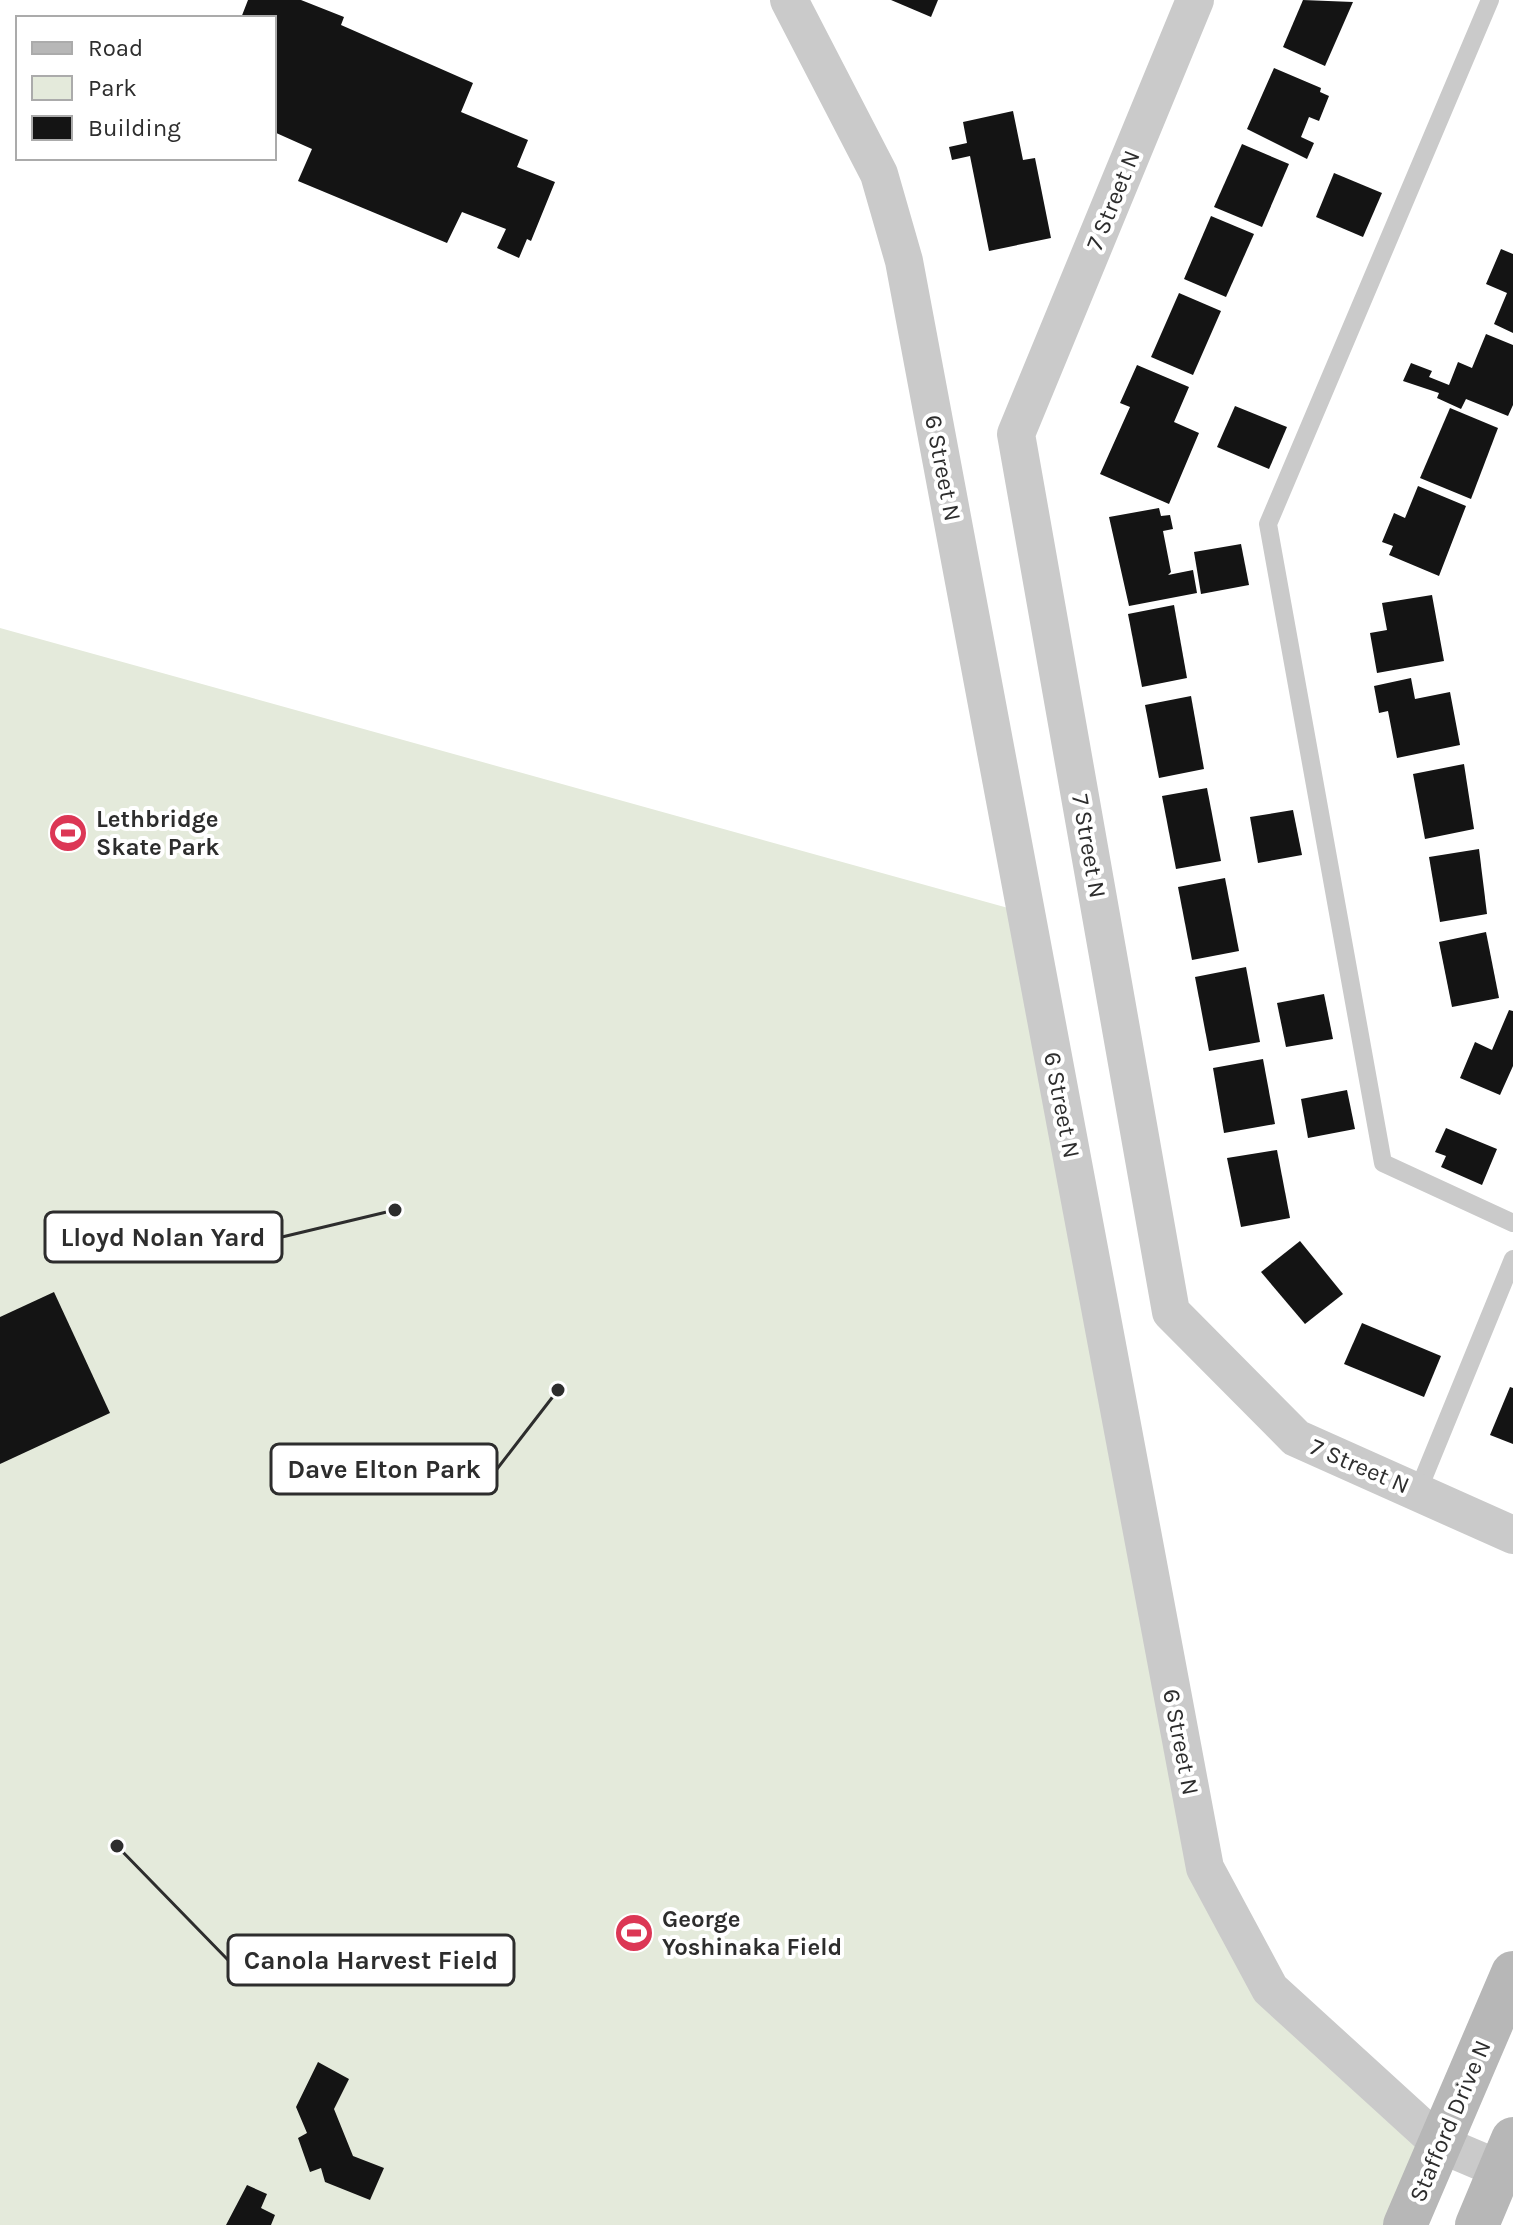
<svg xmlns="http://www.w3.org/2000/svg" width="1513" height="2225" viewBox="0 0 1513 2225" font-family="Karla,sans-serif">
	<rect width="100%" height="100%" fill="#fff"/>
	<path fill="#e4eadb" d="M0,628L1026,913L1205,1868L1270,1989L1440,2144L1405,2225H0Z"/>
	<g fill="#141414">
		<path d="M248,0H301L344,17L341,25L473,83L461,112L528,140L517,167L555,182L531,241L527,239L519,258L497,248L506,229L462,212L447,243L298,181L312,149L274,132V18H241Z"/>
		<path d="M891,0H938L931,17Z"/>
		<path d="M1303,0L1353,2L1325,66L1283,47Z"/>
		<path d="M1274,68L1321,88L1320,92L1329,96L1319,121L1309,117L1301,137L1314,143L1307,159L1247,129Z"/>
		<path d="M1013,111L1023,160L1035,158L1051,238L989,251L970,156L952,160L949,147L967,143L963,122Z"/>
		<path d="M1242,144L1289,164L1262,227L1214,207Z"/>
		<path d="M1334,173L1382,193L1363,237L1316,217Z"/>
		<path d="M1211,216L1254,234L1226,297L1184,279Z"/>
		<path d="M1501,249L1513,254V333L1494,324L1507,293L1486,284Z"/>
		<path d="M1179,293L1221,311L1193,375L1151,357Z"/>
		<path d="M1486,334L1513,345V405L1508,416L1466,399L1461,409L1437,398L1439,393L1403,381L1411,363L1432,371L1429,377L1449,385L1458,362L1472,368Z"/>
		<path d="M1137,365L1189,387L1174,422L1199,433L1169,504L1100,474L1130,407L1120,403Z"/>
		<path d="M1235,406L1287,427L1269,469L1217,447Z"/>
		<path d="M1450,408L1498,428L1471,499L1420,478Z"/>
		<path d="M1418,486L1466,506L1439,576L1389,555L1393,546L1382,542L1394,513L1405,518Z"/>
		<path d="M1159,508L1161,516L1170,515L1173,529L1163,531L1171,572L1168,575L1193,570L1197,593L1129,606L1109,517Z"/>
		<path d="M1241,544L1249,585L1201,594L1194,552Z"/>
		<path d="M1432,595L1444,661L1377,673L1370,633L1387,630L1382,603Z"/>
		<path d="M1174,605L1187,678L1142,687L1128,614Z"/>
		<path d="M1411,678L1415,699L1450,692L1460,745L1397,758L1388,711L1379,713L1374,686Z"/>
		<path d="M1191,696L1204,769L1159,778L1145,705Z"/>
		<path d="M1464,764L1474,829L1425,839L1413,774Z"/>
		<path d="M1207,788L1221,861L1176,869L1162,796Z"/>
		<path d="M1293,810L1302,855L1258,863L1250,817Z"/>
		<path d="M1479,849L1487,914L1440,922L1429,857Z"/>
		<path d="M1225,878L1239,951L1192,960L1178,887Z"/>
		<path d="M1486,932L1499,998L1452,1007L1439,942Z"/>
		<path d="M1246,967L1260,1042L1209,1051L1195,977Z"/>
		<path d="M1324,994L1333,1039L1286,1047L1277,1003Z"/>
		<path d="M1509,1010L1513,1011V1066L1500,1095L1460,1078L1475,1042L1492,1050Z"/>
		<path d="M1263,1059L1275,1124L1224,1133L1213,1068Z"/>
		<path d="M1347,1090L1355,1129L1308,1138L1301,1099Z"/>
		<path d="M1446,1128L1497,1149L1482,1185L1441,1167L1446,1156L1435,1152Z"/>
		<path d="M1277,1150L1290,1218L1241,1227L1227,1158Z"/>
		<path d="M1300,1241L1343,1294L1305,1324L1261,1272Z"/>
		<path d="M54,1292L110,1413L0,1464V1317Z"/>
		<path d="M1362,1323L1441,1356L1424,1397L1344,1364Z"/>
		<path d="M1510,1387L1513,1388V1444L1490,1435Z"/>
		<path d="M318,2062L349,2079L334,2109L353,2156L384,2168L370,2200L325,2182L321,2168L310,2172L298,2138L307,2133L296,2107Z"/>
		<path d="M247,2185L267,2194L261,2208L275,2215L271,2225H226Z"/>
	</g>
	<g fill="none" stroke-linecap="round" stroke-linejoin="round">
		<g stroke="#cacaca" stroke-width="18">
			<path d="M1490,0L1268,524L1383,1163L1513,1223"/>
			<path d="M1418,1491L1513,1259"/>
		</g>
		<g stroke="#cacaca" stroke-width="38">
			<path d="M789,0L879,174L904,261L1205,1868L1270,1989L1440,2144L1513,2175"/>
			<path d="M1195,0L1016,434L1171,1312L1296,1438L1513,1535"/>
		</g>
		<g stroke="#b7b7b7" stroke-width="44">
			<path d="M1405,2225L1513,1973"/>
			<path d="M1477,2225L1513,2139"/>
		</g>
	</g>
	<defs>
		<symbol id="stadium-disc" viewBox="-11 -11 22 22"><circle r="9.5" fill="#dc3755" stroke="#fff"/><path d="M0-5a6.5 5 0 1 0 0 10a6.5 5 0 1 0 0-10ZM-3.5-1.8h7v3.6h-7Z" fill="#fff"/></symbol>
	</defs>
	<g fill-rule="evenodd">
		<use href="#stadium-disc" x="46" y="811" width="44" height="44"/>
		<use href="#stadium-disc" x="612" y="1911" width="44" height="44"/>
	</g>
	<g text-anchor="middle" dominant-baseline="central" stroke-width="8" stroke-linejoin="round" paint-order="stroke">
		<g font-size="24" fill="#2d2d2d" stroke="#fff">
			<text transform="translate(1113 200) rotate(-68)">7 Street N</text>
			<text transform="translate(943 468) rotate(79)">6 Street N</text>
			<text transform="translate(1089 846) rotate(80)">7 Street N</text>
			<text transform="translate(1062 1105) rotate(79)">6 Street N</text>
			<text transform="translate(1360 1466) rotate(23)">7 Street N</text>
			<text transform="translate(1181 1742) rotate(79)">6 Street N</text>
			<text transform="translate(1450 2121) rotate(-67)">Stafford Drive N</text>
		</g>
		<g font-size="24" font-weight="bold" fill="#2d2d2d" stroke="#fff" text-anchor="start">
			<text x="96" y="819">Lethbridge<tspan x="96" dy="28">Skate Park</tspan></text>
			<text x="662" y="1919">George<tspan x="662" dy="28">Yoshinaka Field</tspan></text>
		</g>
	</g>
	<path fill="none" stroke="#2d2d2d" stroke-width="3" d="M395 1210L282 1237M558 1390L497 1469M117 1846L228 1960"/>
	<g fill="#2d2d2d" stroke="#fff" stroke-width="3">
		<circle cx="395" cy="1210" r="8"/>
		<circle cx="558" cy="1390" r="8"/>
		<circle cx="117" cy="1846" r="8"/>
	</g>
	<g fill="#fff" stroke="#2d2d2d" stroke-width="3">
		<rect x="45" y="1212" width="237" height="50" rx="8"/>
		<rect x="271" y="1444" width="226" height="50" rx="8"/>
		<rect x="228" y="1935" width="286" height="50" rx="8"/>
	</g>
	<g font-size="26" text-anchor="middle" font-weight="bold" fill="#2d2d2d">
		<text x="163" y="1246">Lloyd Nolan Yard</text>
		<text x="384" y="1478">Dave Elton Park</text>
		<text x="371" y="1969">Canola Harvest Field</text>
	</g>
	<rect x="16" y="16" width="260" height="144" fill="#ffffff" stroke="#ababab" stroke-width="2"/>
	<rect x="32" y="42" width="40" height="12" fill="#b7b7b7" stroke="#ababab" stroke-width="2"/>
	<text x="88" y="56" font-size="24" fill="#2d2d2d">Road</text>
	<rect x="32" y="76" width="40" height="24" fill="#e4eadb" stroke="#ababab" stroke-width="2"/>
	<text x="88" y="96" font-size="24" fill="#2d2d2d">Park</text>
	<rect x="32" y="116" width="40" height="24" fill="#141414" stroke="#ababab" stroke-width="2"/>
	<text x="88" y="136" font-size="24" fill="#2d2d2d">Building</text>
</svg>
